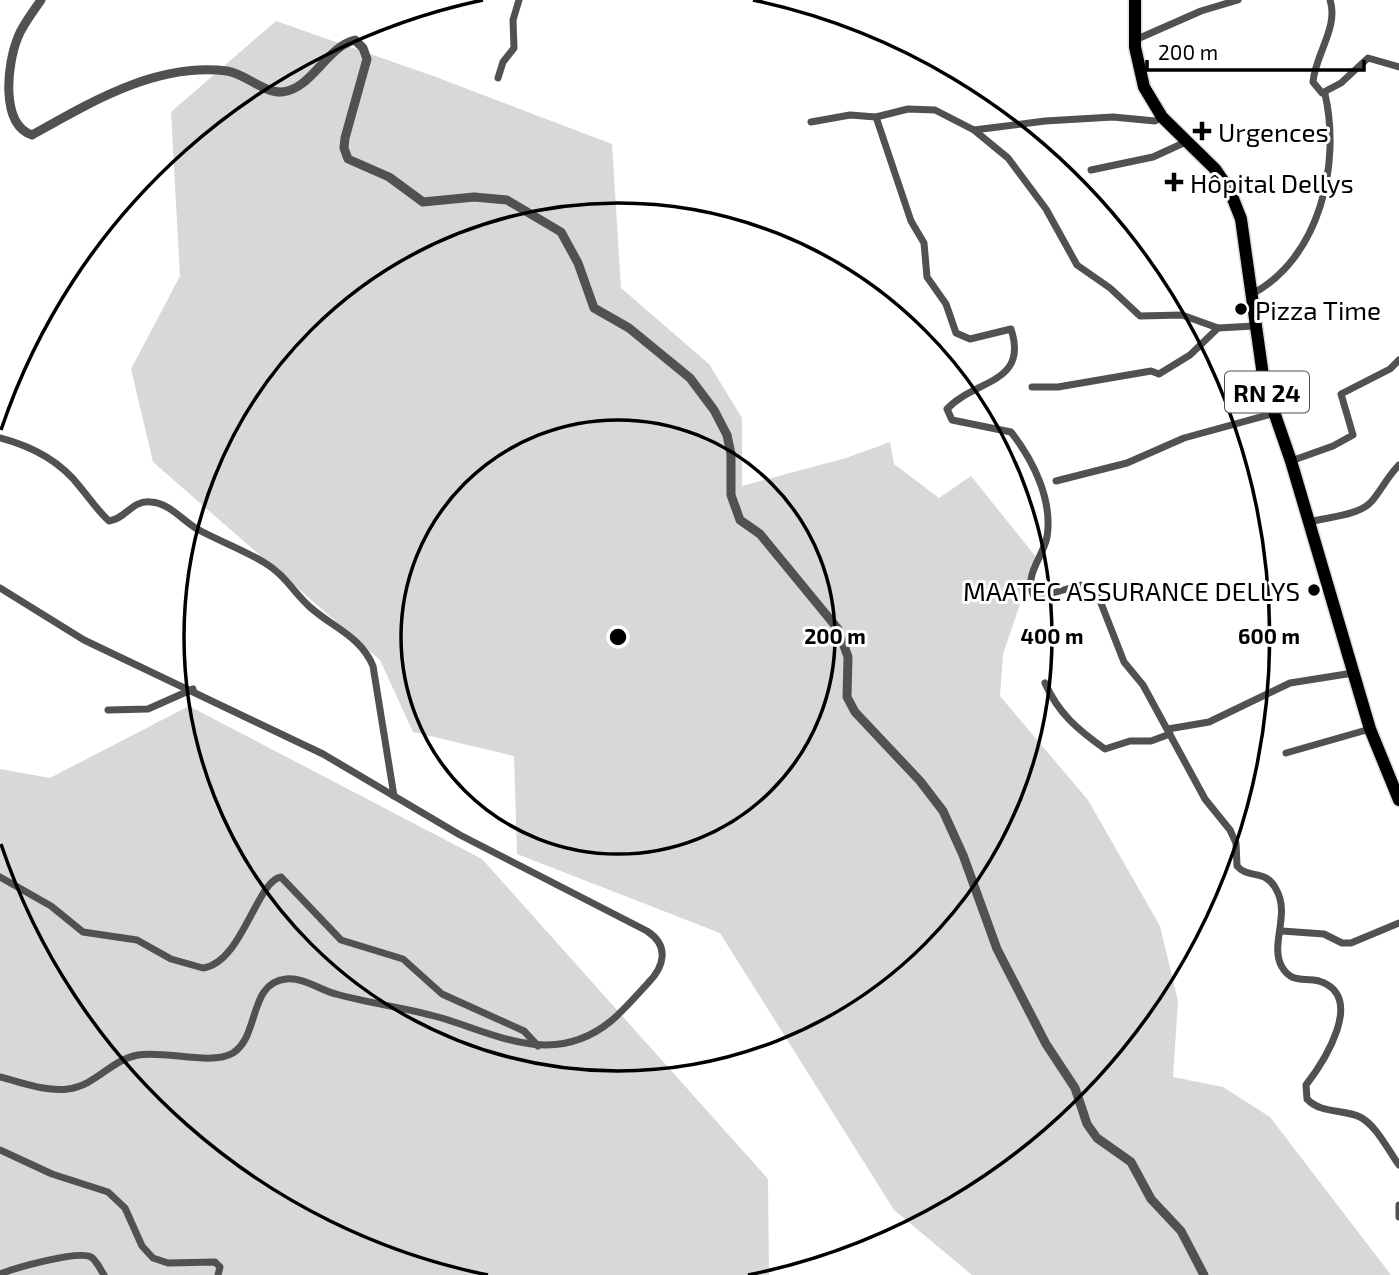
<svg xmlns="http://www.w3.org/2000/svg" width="1399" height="1275" viewBox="0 0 1399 1275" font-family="'Exo 2',sans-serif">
	<rect width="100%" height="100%" fill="#fff"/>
	<g fill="#d8d8d8">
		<path d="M276,21L436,77L612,144L621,288L709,364L742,418V486L846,458L890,442L894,464L939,498L971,476L1036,557L1003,654L1000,696L1088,800L1160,926L1178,1001L1173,1077L1223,1087L1270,1117L1391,1275H972L894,1210L720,933L517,854L514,756L413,732L380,660L153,462L131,369L180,276L171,112Z"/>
		<path d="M189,706L482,859L768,1179L769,1275H0V769L50,778Z"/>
	</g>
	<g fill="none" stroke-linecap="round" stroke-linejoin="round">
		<defs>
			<path id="primary" d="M1135,0V47L1144,87L1162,117L1215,169L1230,191L1241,219L1264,383L1291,461L1370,729L1399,800"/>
		</defs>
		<use href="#primary" stroke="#dbdbdb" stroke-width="15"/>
		<g stroke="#515151" stroke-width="7">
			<path d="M1330,0C1339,27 1315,55 1313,82L1322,93L1341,83L1368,58L1399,67"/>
			<path d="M1135,40L1201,11L1238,0"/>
			<path d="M498,78L503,62L514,48L513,20L519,0"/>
			<path d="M876,117L911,221L924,243L927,277L946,304L956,333L970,339L1011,329C1029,384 975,379 947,409L952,420L1011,432C1033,460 1053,500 1047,537C1043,558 1022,576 1035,598L1081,585L1099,598L1124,662L1143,685L1205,799L1230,830L1236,843L1237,866C1249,880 1265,868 1276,889C1291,915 1269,945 1282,967C1292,984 1304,977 1319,981C1367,996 1323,1063 1306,1085L1307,1099C1321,1114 1343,1109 1360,1117C1376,1125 1388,1150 1399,1165"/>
			<path d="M811,122L850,115L876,117L908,109L935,110L974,130L1045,121L1113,117L1155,121L1162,117"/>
			<path d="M974,130L1008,158L1046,209L1077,265L1110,288L1140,316L1182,315L1218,328"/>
			<path d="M1091,170L1153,157L1188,141"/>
			<path d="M1252,294C1320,258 1341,164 1325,94"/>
			<path d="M1032,387H1058L1151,371L1159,374L1190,355L1218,328L1254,326"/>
			<path d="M0,438C31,446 60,461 80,487C90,499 98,511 109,521C126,519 131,500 151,502C169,503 182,520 197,529C219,541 244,550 265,563C284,574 295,594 311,608C334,628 361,637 373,666L394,796"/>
			<path d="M1291,461L1333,446L1353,435L1341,394L1390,369L1399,360"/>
			<path d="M1056,481L1127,463L1184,438L1275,413"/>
			<path d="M1309,522C1327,517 1359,516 1372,501C1382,489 1388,476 1399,465"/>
			<path d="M0,588L84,640L323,754L460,835L647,931C670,946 664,967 648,983C636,996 624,1010 611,1021C556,1066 502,1037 445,1019C409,1008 372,1004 336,994C320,990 303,977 286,979C248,983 260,1036 233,1053C211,1066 165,1050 138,1055C111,1060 95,1086 68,1089C45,1092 21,1082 0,1077"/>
			<path d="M1045,683C1058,713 1078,730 1105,749L1130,741H1151L1170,734"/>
			<path d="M108,710L148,709L193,689"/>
			<path d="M1168,729L1209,722L1290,683L1353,673"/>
			<path d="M1286,753L1370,729"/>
			<path d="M0,877L51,906L83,932L137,940L171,959L203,968C242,963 257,880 281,877L341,940L403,959L442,994L524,1031L538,1046"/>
			<path d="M1282,931L1324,934L1342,943H1351L1399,923"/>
			<path d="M0,1150L52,1174L108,1192L125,1208L142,1246L153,1258L168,1263L215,1262L220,1267L218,1275"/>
			<path d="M1399,1205V1217"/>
			<path d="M0,1274C15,1268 78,1250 91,1257C97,1261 100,1269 104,1275"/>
		</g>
		<path stroke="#515151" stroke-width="9" d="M41,0C33,12 23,24 18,37C7,64 0,124 32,135C91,102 157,62 227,71C246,74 263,93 282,92C312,89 326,47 355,40L363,48L367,59L345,138L344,148L348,159L389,177L423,202L474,197L507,200L561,232L578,263L594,308L629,328L690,378L714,410L727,435L731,454V495L740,520L760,534L838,629L848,657L847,697L855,712L920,781L943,811L963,855L997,949L1046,1044L1075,1088L1087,1124L1097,1138L1131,1162L1151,1199L1181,1231L1204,1275"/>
		<use href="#primary" stroke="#000" stroke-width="12"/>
	</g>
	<g fill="none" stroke="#000" stroke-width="3.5">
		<circle cx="618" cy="637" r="217"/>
		<circle cx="618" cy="637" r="434"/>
		<path d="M488 1275A651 651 0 0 1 1 844M1 430A651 651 0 0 1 483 0M753 0A651 651 0 0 1 748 1275"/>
	</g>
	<g fill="#000" stroke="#fff" stroke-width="2.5">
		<path d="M1198.5 120.5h7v7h7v7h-7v7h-7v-7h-7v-7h7z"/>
		<path d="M1170.5 171.5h7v7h7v7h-7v7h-7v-7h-7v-7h7z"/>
		<circle cx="1241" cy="309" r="7"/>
		<circle cx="1314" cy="590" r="7"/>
	</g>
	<g text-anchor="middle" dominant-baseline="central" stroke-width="6" stroke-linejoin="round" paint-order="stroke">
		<rect fill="#fff" stroke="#4c4c4c" stroke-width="2" x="1225" y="371.5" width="84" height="41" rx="5"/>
		<g font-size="24" font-weight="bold" fill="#000">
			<text x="1267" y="392">RN 24</text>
		</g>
		<g font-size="26" fill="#000" stroke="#fff" text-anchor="start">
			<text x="1218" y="131">Urgences</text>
			<text x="1190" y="182">Hôpital Dellys</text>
			<text x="1255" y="309">Pizza Time</text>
			<text x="1300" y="590" text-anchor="end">MAATEC ASSURANCE DELLYS</text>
		</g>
	</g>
	<circle cx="618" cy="637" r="10" fill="#000" stroke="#fff" stroke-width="3.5"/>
	<g font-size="21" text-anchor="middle" font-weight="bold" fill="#000" stroke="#fff" stroke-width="6" stroke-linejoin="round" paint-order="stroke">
		<text x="835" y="644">200 m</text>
		<text x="1052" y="644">400 m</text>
		<text x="1269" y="644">600 m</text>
	</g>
	<path d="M1147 60v10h217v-10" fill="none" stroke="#000000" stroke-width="3.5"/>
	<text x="1158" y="60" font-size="21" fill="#000000" stroke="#ffffff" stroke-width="5" paint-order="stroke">200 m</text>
</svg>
